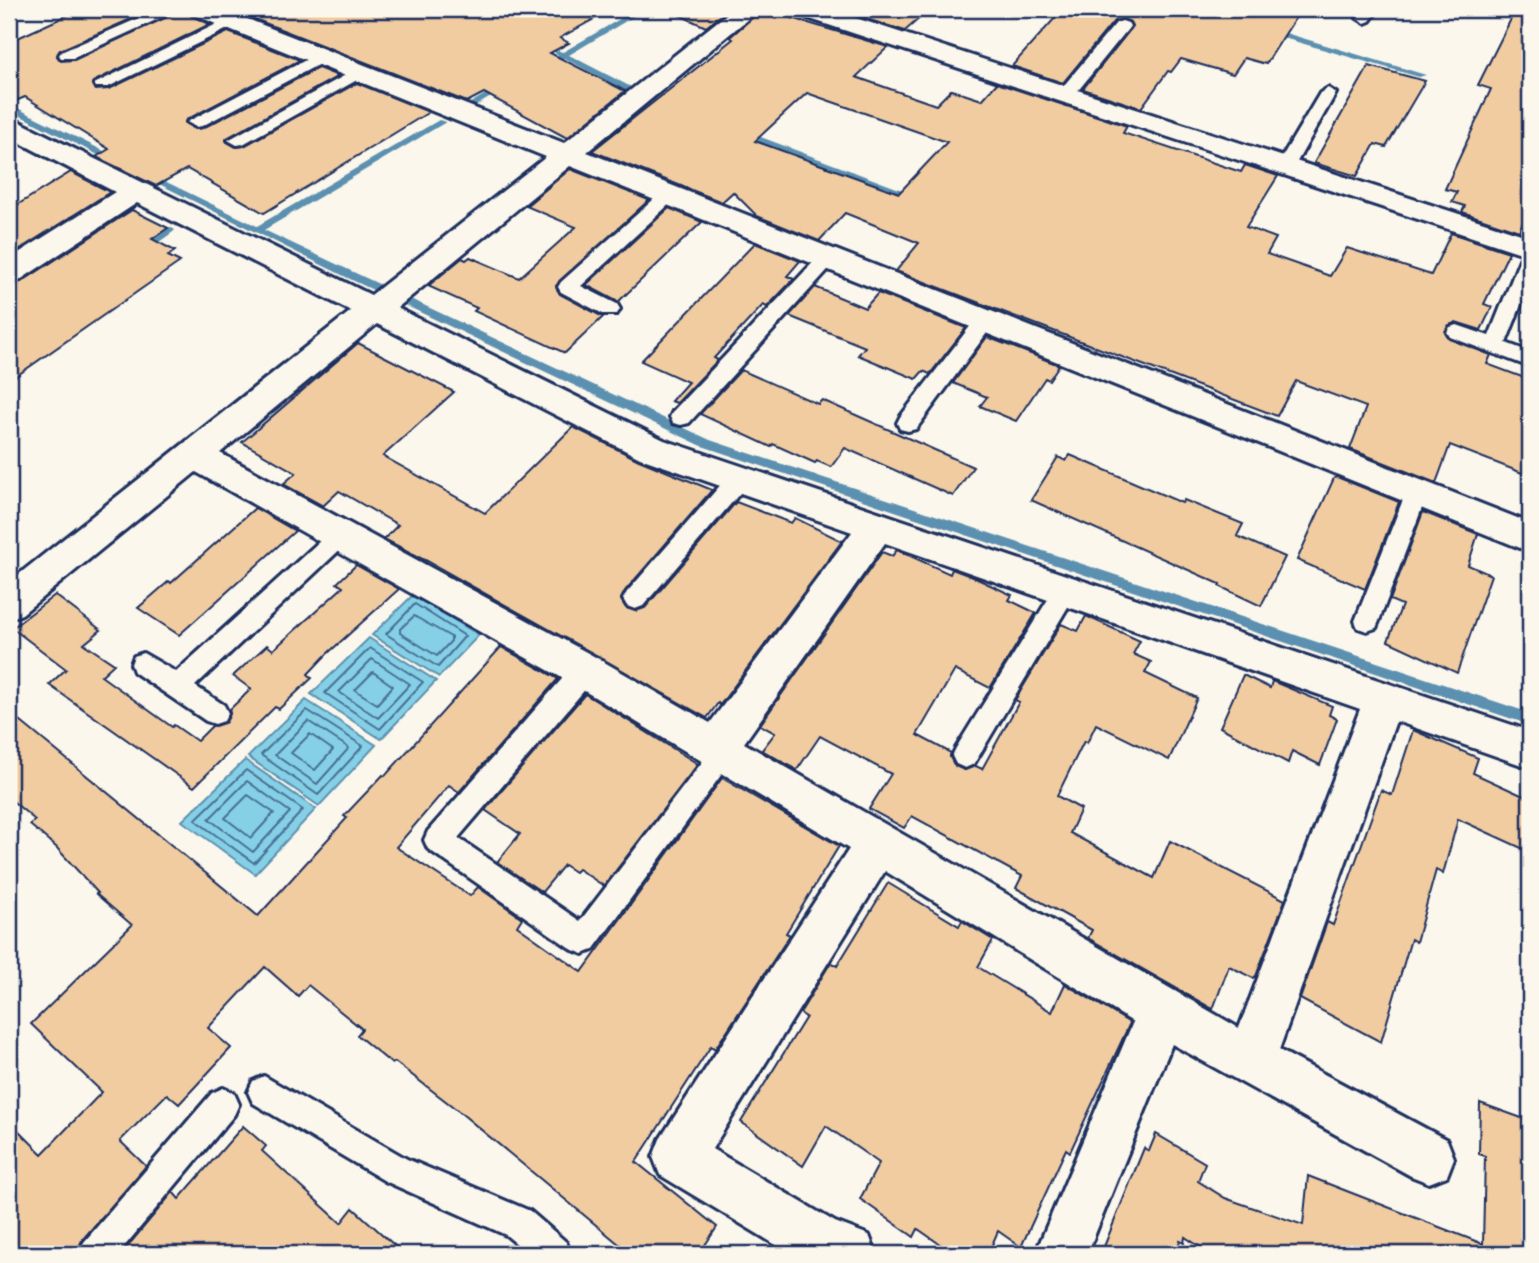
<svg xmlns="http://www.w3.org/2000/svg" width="1539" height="1263" viewBox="0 0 1539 1263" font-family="'Comic Neue',sans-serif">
	<rect width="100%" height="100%" fill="#fbf7ec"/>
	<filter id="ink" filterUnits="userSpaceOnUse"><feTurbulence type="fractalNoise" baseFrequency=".0143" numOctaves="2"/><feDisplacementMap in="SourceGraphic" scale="14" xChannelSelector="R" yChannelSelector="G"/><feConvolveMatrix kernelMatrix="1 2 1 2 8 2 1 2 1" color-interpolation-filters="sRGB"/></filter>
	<g filter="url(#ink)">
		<g fill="#86d0e6" stroke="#5b90b0" stroke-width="2">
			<path d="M413,595L479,635L439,677L372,635Z"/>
			<path d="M369,638L436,681L381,739L311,694Z"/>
			<path d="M306,700L376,745L319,806L248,757Z"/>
			<path d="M245,760L316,809L255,874L182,821Z"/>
		</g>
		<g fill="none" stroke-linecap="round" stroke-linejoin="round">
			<g stroke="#466f94" stroke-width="2">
				<path d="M415,604L465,636L438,667L386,634Z"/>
				<path d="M414,616L451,637V641L437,656L400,633V629Z"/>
				<path d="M370,648L423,682L380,729L325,693Z"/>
				<path d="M372,659L410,684L378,718L339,692Z"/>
				<path d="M373,672L393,686L377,704L355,690Z"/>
				<path d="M307,710L363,746L318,795L261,755Z"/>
				<path d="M308,721L349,748L317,784L275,755Z"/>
				<path d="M310,734L333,750L315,770L291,753Z"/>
				<path d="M246,770L303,810L254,863L195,820Z"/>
				<path d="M247,781L290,812L253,852L209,819Z"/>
				<path d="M248,795L274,813L251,838L225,818Z"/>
			</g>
			<g fill="#5b90b0" fill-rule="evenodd">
				<path d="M637,9H646L569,55L637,90V94H631L564,58L549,67L542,65L558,55L554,52L555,50L563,52Z"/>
				<path d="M1266,29H1272L1426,75L1419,77L1266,33Z"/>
				<path d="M499,86L506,88L474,107L467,105Z"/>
				<path d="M9,104L118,158L119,160L112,162L9,110Z"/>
				<path d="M439,120L446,122L264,230L710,440L1530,713V725L702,446L352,280L143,176L147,173L150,174L257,226Z"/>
				<path d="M742,130L918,196L920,198L915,201L912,200L739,135L738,133Z"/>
				<path d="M170,227L175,230L173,232L145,252H139V248Z"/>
			</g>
		</g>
		<g fill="#f2cca1" stroke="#1b2f5e" stroke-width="2" fill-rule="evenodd">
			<path d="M81,9H154L60,50L57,56L61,61L74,60L182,9H186L191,16L210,24L93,82L92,85L96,90L109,89L228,32L300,60L186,120V124L195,129L203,128L318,68L338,76L227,138V142L236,147L244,146L357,83L429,112L264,213L187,169L156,186L96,157L109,149L25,97L9,104V42Z"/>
			<path d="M229,9H612L560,38L569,43L550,53L625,91L567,138L484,93L467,102Z"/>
			<path d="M666,9H729L706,27Z"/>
			<path d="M762,9L888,47L856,77L936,105L951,90L982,100L997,83L1127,126L1123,133L1241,172L1245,165L1278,176L1246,227L1276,238L1267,254L1330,276L1347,248L1431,275L1451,233L1509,252L1484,304L1492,307L1481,330L1456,322L1448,326L1445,333L1449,339L1491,355L1487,364L1530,380V476L1450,445L1436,483L1350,449L1366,407L1296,381L1277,416L896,271L919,243L845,213L819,241L757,216L733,192L722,202L592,151L733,39L730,37ZM807,93L947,142L899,193L755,141Z"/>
			<path d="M843,9H930L905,31L841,11Z"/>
			<path d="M1063,9H1301L1266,64L1244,58L1233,74L1181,59L1171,72L1168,71L1141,108L1083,89L1132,27L1130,22L1123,19L1114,21L1063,83L1012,66Z"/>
			<path d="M1516,9H1530V227L1522,224L1519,231L1462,212L1465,206L1452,202L1457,192L1445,189L1491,89L1478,85Z"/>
			<path d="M1369,66L1425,81L1386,147L1375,144L1357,176L1314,163Z"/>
			<path d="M570,169L649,200L556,286L560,294L603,317L565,353L474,311L477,308L428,286L462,258L466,260L470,257L519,278L576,227L526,206Z"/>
			<path d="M71,172L110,192L9,256V210Z"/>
			<path d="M669,208L702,222L618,302L586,285Z"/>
			<path d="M132,210L168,228L152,239L175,251L168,256L180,262L9,381V285L21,282Z"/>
			<path d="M755,243L800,261L787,276L794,279L767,307L763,305L714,358L718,360L677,403L671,401L688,382L641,361Z"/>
			<path d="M815,287L865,308L878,293L966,328L930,374L923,371L916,379L858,355L865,347L789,316Z"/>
			<path d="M987,337L1059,365L1049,380L1045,378L1016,421L980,406L987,397L953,383Z"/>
			<path d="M358,343L454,392L383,456L485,513L573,427L639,460L712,490L625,591L621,600L626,608L636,611L645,608L736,502L791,523L795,518L842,541L720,705L718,703L707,718L427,561L384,539L398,525L339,491L323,506L283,484L296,473L242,442Z"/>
			<path d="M741,370L818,404L822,400L973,467L953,496L845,448L831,467L817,461L815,463L773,444L771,447L700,414Z"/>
			<path d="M1070,455L1182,503L1184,500L1243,524L1237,536L1285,557L1261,606L1219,586L1220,584L1031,500L1058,457L1066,461Z"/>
			<path d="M1337,477L1399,502L1365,589L1297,560L1334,478Z"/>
			<path d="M255,508L295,531L179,635L138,608L169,581L171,583Z"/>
			<path d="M1423,512L1478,534L1468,565L1491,575L1457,673L1388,641L1402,605L1390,600Z"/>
			<path d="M897,550L950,574L952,569L973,577L1012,595L1009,600L1036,613L990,688L955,670L917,735L951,753L950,757L955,766L964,770L976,766L982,769L1019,702L1015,700L1061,624L1078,631L1086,616L1140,641L1133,654L1151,662L1145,673L1197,698L1169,760L1096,724L1087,743L1084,741L1057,796L1081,809L1070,833L1154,878L1170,841L1285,900L1256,976L1253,978L1229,966L1213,1009L1088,938L1092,930L1016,888L1022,876L912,816L904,828L869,809L891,774L820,736L797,770L762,750L775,733L760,725L882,552L892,556Z"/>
			<path d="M356,565L399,589L327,654L308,674L312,678L279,709L275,707L194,787L49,685L66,669L12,628L55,595L101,630L84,644L114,664L101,676L172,727L174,725L197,741L212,726L226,722L230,714L229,710L251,689L233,676L267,645L273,650L343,587L337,583Z"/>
			<path d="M501,647L558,679L459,792L449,785L396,847L470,896L478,887L522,918L517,926L582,972L722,778L839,846L786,933L790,935L715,1049L711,1046L636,1162L717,1227L699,1254H631L456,1109L395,1062L392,1064L357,1035L362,1029L308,985L298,996L265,967L208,1028L231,1048L179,1104L167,1094L120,1141L146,1166L82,1240L76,1254H20L9,1243V1121L42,1154L102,1092L31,1024L132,925L96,894L98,893L56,847L30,825L35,820L9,798V712L258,916L347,818L344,816L383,775L385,776Z"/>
			<path d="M1243,675L1270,688L1272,681L1332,706L1329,715L1337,719L1320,765L1292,751L1288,763L1220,727Z"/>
			<path d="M585,694L698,764L604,886L578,869L575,872L564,865L542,892L497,862L520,834L485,810Z"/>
			<path d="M1413,730L1478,758L1473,773L1530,799V852L1458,819L1443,874L1436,870L1416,942L1411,939L1381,1042L1300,999L1327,922L1333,925L1381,790L1392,795Z"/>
			<path d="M888,883L959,926L962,921L993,940L978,967L1052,1012L1065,984L1130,1023L1070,1152L1066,1149L1021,1247L998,1231L988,1254H954L918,1229L914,1237L860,1199L879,1163L826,1126L803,1166L741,1122L806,1017L800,1013L831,962L837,966Z"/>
			<path d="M1480,1103L1530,1121V1254H1211L1185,1237L1184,1243L1180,1241L1176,1254H1101L1144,1148L1149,1151L1156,1134L1205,1163L1198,1181L1225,1198L1303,1225L1308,1176L1483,1244L1485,1156L1479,1154Z"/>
			<path d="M243,1126L266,1146L262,1151L341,1223L353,1208L404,1254H121L173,1192L179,1199Z"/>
		</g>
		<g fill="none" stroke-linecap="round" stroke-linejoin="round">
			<defs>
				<g id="lane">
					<path d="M160,9H180L73,58H61L59,55L61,52Z"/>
					<path d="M1364,9H1379L1370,21L1365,23L1357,18Z"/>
					<path d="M233,16L241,21L238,24L108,87H96L94,84Z"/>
					<path d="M1122,21L1128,23L1130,26L1128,29L1072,98H1060L1058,94L1060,90L1116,23Z"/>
					<path d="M321,52L327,54L329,57L327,60L202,126L196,127L187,122Z"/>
					<path d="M360,67L366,69L368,72L366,75L243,144L237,145L228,140Z"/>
					<path d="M1328,88L1336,93L1294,167L1285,172L1279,171L1276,167L1320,93Z"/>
					<path d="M669,189L675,191L678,195L675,199L581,286L617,304L620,309L617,314H603L561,292L558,287L561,282L663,191Z"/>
					<path d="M828,252L835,254L838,258L835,262L689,423L681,425L673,423L670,417L673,411L821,254Z"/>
					<path d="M1530,253V282L1506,343L1530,352V367L1450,337L1447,332L1450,327L1457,325L1489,336L1520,259L1523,255Z"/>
					<path d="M985,314L992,316L995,321L992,326L916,429L908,431L900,429L897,423L900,417L978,316Z"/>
					<path d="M739,471L747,473L750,479L747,485L643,606L635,609L627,606L623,599L627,592L731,473Z"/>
					<path d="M1417,483L1425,486L1428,492L1379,621L1376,628L1367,631L1358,628L1355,621L1406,492L1409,486Z"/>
					<path d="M340,527L348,530L352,536L348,542L195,686L224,705L228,713L224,721L215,724L206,721L134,672L131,664L134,656L143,653L176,672L332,530Z"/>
					<path d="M1066,580L1074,583L1078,590L974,764L965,768L956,764L952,756L956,748L1058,583Z"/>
					<path d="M585,660L594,663L598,671L594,679L458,838L580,921L716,744L725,740L734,744L738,752L593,950L583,954L573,950L428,849L424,840L428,831L576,663Z"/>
					<path d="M264,1076L407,1159L530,1211L566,1242L571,1254H529L506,1235L385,1181L253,1103L248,1092L253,1081Z"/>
					<path d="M223,1088L234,1093L239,1104L234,1115L118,1254H79L84,1242L212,1093Z"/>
				</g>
				<g id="street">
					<path d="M189,9H222L564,143L733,9H760L587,152L1530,523V552L570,166L397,308L664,440L1530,731V768L1396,721L1279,1050L1447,1140L1454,1158L1447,1176L1429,1183L1411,1176L1172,1044L1087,1254H1035L1133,1022L885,871L712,1149L835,1222L869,1235L876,1254H791L660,1175L653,1157L660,1139L849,849L571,683L196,472L22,614L9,619V582L351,311L137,203L20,280L9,283V259L115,192L9,137V119L18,121L371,295L546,157L192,14ZM377,324L640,458L852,532L710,723L599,659L220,453ZM885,543L1360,709L1239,1028L744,743Z"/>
					<path d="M792,9H828L1530,237V256L795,14Z"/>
				</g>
			</defs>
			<use href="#lane" stroke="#1b2f5e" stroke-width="6"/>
			<use href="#street" stroke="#1b2f5e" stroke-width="6"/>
			<use href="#lane" fill="#fbf7ec" fill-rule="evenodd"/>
			<use href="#street" fill="#fbf7ec" fill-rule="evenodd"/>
		</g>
	</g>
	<rect width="1539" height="1263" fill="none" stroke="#fbf7ec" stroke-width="35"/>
	<rect x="18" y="18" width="1504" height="1228" fill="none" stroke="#1b2f5e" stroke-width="2.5" filter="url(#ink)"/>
</svg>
